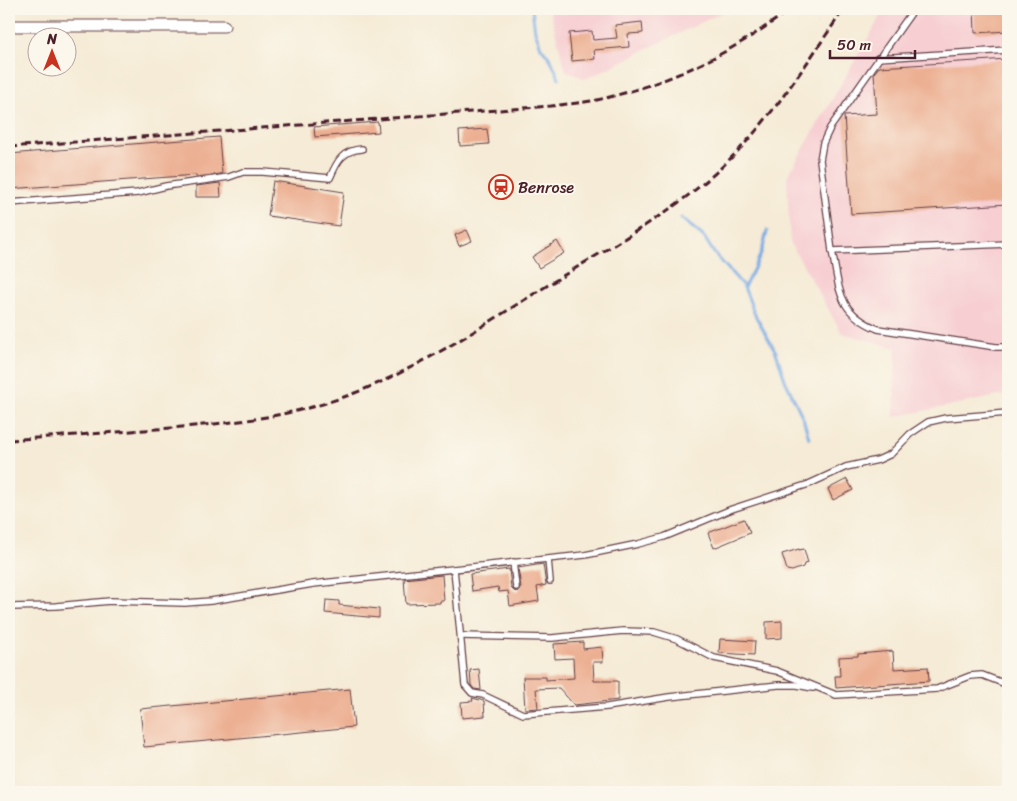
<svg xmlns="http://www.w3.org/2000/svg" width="1017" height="801" viewBox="0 0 1017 801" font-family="Sriracha,sans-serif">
	<rect width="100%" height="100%" fill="#fbf7ec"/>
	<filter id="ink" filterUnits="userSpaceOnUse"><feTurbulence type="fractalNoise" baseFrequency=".02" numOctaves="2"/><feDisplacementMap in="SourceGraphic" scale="10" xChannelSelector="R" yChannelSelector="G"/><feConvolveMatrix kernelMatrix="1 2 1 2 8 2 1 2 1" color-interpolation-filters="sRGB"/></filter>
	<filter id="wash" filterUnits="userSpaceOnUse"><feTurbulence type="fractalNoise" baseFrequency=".0096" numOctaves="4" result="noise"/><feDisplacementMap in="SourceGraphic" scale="20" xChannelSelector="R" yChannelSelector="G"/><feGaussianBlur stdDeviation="1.12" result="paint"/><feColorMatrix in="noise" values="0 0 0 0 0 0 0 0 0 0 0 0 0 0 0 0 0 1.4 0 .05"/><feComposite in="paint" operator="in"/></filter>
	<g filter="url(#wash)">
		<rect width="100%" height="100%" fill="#f5ebd6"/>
		<g fill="#f7cfd3">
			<path d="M549,9H729L586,79L566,71Z"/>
			<path d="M885,9H1008V394L894,417L896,348L842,333L790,242L787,177Z"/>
		</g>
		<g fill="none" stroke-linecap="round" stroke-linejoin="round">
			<g stroke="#77aae3" stroke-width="3">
				<path d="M532,9L535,31L541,47L551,60L559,78"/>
				<path d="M681,218L704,237L714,253L744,287L755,315L776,352L785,380L803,418L809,438"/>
				<path d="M744,287C755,267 763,254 767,231"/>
			</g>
		</g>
		<g id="blocks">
			<g fill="#ecaf92">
				<path d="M974,9H1008V31L975,33Z"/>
				<path d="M642,22L643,33L628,34L629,47L594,50L595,59L572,61L569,33L592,31L593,40L617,38L615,25Z"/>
				<path d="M1008,59V204L851,214L844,116L877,114L874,73L879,67Z"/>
				<path d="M378,122L379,132L315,137L314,127Z"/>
				<path d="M487,129L489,144L460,146L459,131Z"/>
				<path d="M219,137L222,173L220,174L196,177V175L9,189V154Z"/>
				<path d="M273,181L344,192L339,226L268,216Z"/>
				<path d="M220,183L221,197H196V186Z"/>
				<path d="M467,230L472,241L459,246L455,235Z"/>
				<path d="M557,241L564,253L539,268L532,257Z"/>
				<path d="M847,479L853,490L833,500L828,489Z"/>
				<path d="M744,519L750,533L714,548L708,533Z"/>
				<path d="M799,549V550L804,549L808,563L804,564L803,567L792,571L787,570L782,554Z"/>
				<path d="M543,564L546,585L537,587L539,601L510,606L508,591L499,592L498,587L472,591L470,574L509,569L511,588L514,591L517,592L521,587L518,568Z"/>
				<path d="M442,575L444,601H440V603L406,604L404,579Z"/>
				<path d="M326,600L339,601V605L379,609V618L325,613Z"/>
				<path d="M782,621V638L766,639V622Z"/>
				<path d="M720,639L755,641L754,655L719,653Z"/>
				<path d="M583,642V649L602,647L603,662H593L594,681H618V700L574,705L559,688L536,689L538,708L525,709L523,677H546V680L574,678L573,658L555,659L554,644Z"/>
				<path d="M893,651L894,669L928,667L929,681L836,688L835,676H840L839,657L858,656V654Z"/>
				<path d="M479,669L481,690L474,689L471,685L470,670Z"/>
				<path d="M350,689L354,727L144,747L140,709Z"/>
				<path d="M472,698L484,701L485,716L462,718L461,702L473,701Z"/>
			</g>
		</g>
	</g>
	<g filter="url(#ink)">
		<use href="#blocks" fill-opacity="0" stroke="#643e45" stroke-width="1"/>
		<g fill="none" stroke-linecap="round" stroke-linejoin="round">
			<defs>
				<g id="lane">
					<path d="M914,9L830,128L823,143L820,160L832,251L1008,244"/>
					<path d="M878,58L1008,50"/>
					<path d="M9,203L138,193L166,186L229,177L243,172H263L330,178C337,161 343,150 362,149"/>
					<path d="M832,251C840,290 837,312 878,329L996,347H1008"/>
					<path d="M548,559L550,581"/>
					<path d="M513,562L516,587"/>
					<path d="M454,569L465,685L472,693L483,695L523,714L607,707L669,697L778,685H797L813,688"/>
					<path d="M9,607L56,606L110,601L185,603L211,601L313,584L585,555L638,544L664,537L732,509L809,484L846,467L878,460L891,454L910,434L928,422L946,418L1008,413"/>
					<path d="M461,636L552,638L623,631L654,632L677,639L714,658L777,671L836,695L937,689L970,676L982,675L1008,685"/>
				</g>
				<path id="street" d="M9,26H224"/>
			</defs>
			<use href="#lane" stroke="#643e45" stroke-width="8"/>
			<use href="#street" stroke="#643e45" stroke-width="13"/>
			<use href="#lane" stroke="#fff" stroke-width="5.5"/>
			<use href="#street" stroke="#fff" stroke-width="11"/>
			<g stroke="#4a1f2b" stroke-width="3" stroke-dasharray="8 4" stroke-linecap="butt">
				<path d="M9,147L551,106C566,104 582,103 597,100C668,84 733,53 790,9"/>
				<path d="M9,440C63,436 117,432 171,428C217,424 263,420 308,408C398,385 475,330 553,282C612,245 677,211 727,162C773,117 807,62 844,9"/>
			</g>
		</g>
	</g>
	<defs>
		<symbol id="station-ring" viewBox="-11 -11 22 22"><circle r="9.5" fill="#fbf7ec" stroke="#c8321e" stroke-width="1.5"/><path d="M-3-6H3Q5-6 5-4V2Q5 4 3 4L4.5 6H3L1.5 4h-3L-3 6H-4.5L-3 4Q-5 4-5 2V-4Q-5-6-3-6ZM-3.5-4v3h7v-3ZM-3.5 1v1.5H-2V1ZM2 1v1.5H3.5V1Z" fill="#c8321e"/></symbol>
	</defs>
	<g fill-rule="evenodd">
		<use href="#station-ring" x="487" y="173" width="28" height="28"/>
	</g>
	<g text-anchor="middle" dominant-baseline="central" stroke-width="4" stroke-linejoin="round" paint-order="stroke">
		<g font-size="16" fill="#4a1f2b" stroke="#fbf7ec" text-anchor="start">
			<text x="518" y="187">Benrose</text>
		</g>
	</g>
	<rect width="1017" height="801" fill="none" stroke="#fbf7ec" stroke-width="30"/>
	<g transform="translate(52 52)"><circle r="24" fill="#fbf7ec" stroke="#b4a19f"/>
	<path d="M0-4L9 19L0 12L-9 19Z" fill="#c8321e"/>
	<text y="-8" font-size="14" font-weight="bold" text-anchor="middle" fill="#4a1f2b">N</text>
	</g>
	<path d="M830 50v8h85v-8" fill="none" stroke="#4a1f2b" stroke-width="2.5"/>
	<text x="837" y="50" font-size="15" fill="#4a1f2b" stroke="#fbf7ec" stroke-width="4" paint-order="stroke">50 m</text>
</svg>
